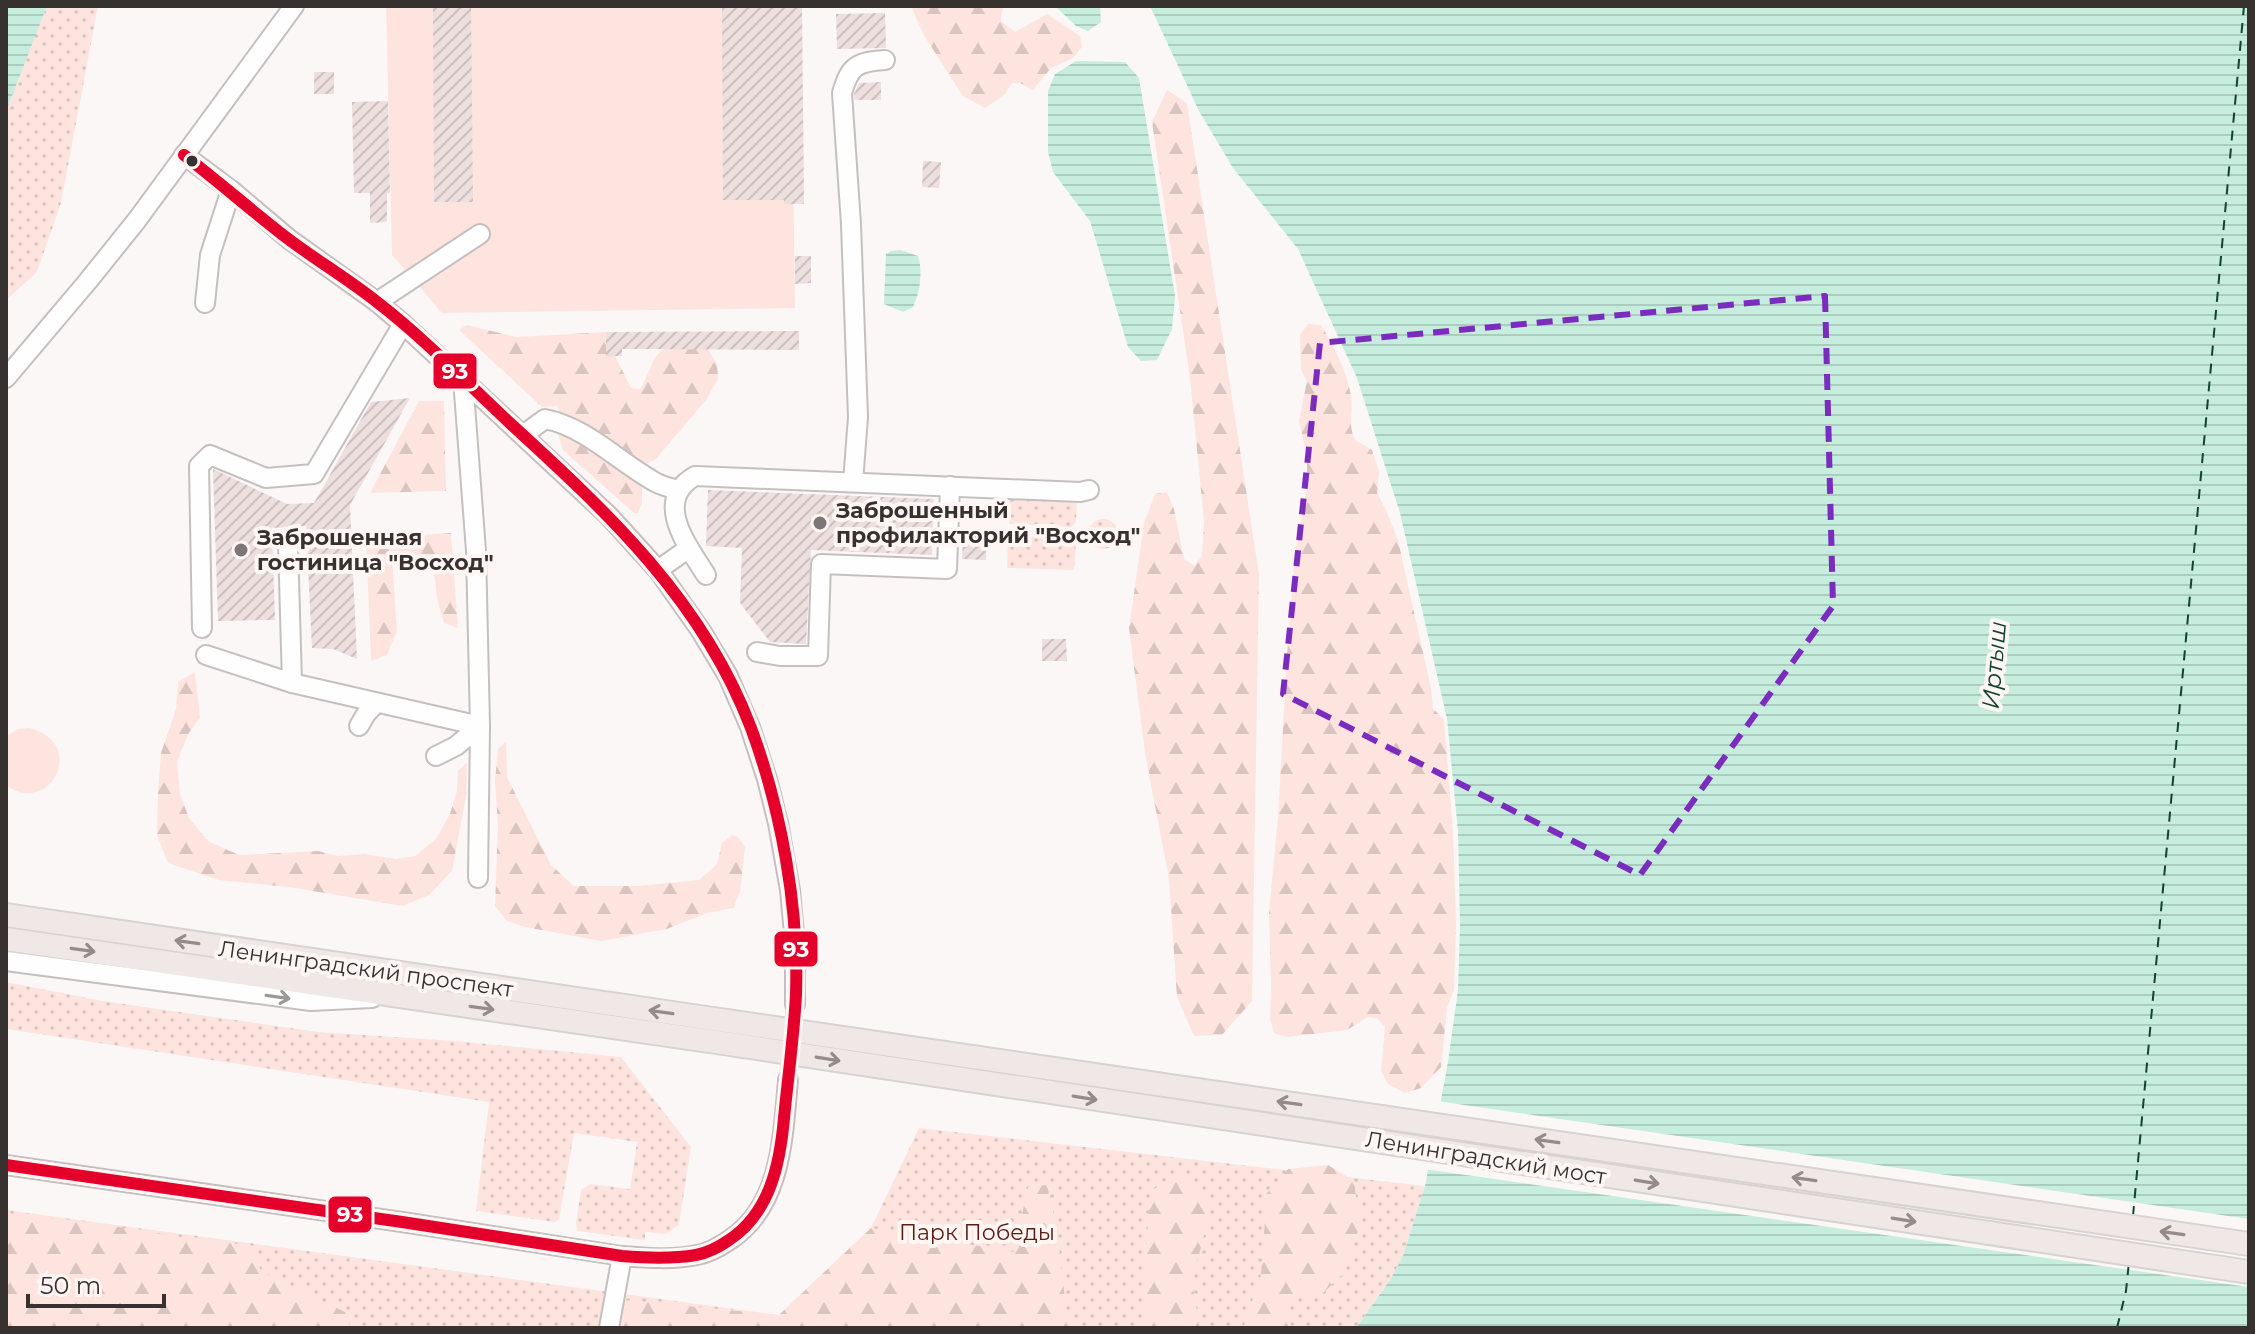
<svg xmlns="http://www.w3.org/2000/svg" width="2255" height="1334" viewBox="0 0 2255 1334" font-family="Montserrat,sans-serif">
	<defs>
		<pattern id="green-dots" width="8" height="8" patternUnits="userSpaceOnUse" patternTransform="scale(2)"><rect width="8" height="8" fill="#fde4df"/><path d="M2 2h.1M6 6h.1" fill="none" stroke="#d9c4c0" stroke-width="1.8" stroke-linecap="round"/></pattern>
		<pattern id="forest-firs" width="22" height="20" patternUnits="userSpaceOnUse" patternTransform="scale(2)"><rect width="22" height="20" fill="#fde4df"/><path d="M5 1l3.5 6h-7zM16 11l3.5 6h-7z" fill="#d9c4c0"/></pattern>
		<pattern id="water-rules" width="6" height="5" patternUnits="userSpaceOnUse" patternTransform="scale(2)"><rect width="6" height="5" fill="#c6edde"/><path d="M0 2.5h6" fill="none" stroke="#abccbf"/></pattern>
		<pattern id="building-hatch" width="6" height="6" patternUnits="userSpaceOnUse" patternTransform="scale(2)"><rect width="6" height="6" fill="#ecdfdd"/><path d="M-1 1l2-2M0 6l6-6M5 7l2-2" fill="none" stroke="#cbc0be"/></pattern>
	</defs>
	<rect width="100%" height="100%" fill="#fcf7f7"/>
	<g fill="url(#green-dots)">
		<path d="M6,6H98L61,203L37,272L6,300Z"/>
		<path d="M1009,496L1077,498L1076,522L1071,527L1009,524Z"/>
		<circle cx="1103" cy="534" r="15"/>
		<path d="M1008,535L1072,538L1076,541L1074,570L1007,568Z"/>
		<path d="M6,982L103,1001L318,1032L456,1041L621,1057L691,1147L679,1225L666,1234L645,1232V1240L577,1231L576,1223L581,1190L590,1184L630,1189L637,1142L574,1133L559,1219L555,1222L476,1211L489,1102L6,1029Z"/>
		<path d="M919,1128L1425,1186L1403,1256L1390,1280L1356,1328H6V1210L779,1315L871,1228Z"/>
	</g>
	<g fill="url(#forest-firs)">
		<path d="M911,6H1003L1001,21L1015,32L1047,14L1080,36L1082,47L1073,58L1051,68L1033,90L1020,83H1012L1005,94L985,108L963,96L923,34Z"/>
		<path d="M1167,90L1187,103L1259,575L1252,1001L1222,1035L1194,1036L1177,997L1169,879L1145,753L1129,628L1144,523L1155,494L1167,492L1174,509L1184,559L1195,566L1202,555L1204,521L1190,378L1152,122Z"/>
		<path d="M1308,324L1321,325C1334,347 1347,371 1351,396C1354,413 1347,422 1355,440L1372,450L1379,471L1377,493L1386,510L1398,540L1431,688L1433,708L1444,720L1453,831L1456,923L1454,990L1447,1008L1441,1067L1421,1088L1405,1093L1388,1084L1381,1071L1385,1027L1377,1018L1368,1017L1347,1030L1287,1037L1274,1033L1270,1019L1271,989L1269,912L1278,818L1287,655L1295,554L1307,488V457L1299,421L1307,381L1301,370L1300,335Z"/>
		<path d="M467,325L516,337L606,332V355L615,356L631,388L641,389L655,357L663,349H708L717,364L718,379L706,400L655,460L642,465L635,478L642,486V502L638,513H634L563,450L555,424L563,418L557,406L542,407L459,330Z"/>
		<path d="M419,401H444L446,491L370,493Z"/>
		<path d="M451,533L458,628L444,623L437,599L432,555L392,558L397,631L387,655L371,661L366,539Z"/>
		<path d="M195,672L200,718L188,734L177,762L180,794L189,818L208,841L239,855L318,851L337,856L365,854L396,859L415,856L436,839L450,814L457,791L458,771L467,762L466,796L452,871L429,895L402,906L289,887L219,880L168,863L157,835L158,792L161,753L176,709L178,682Z"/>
		<path d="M506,742L507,777L551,865L574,886H638L699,880L717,864L722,843L732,835L738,837L745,847L740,892L733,908L707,913L667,929L601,941L525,927L507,921L495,906L498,825L495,781L498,749Z"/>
		<path d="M1328,1165L1354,1181L1360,1226L1341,1276L1321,1295L1293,1297L1287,1312L1292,1328H1243L1261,1275L1267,1193L1288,1169Z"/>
		<path d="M1180,1170L1213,1201L1192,1282L1200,1328H1141L1150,1192Z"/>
		<path d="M1047,1185L1057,1229L1067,1317L1077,1328H612L623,1300L779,1315L871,1228L1014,1252L1028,1187Z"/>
		<path d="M6,1216L74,1220L200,1240L239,1244L254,1253L261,1271L345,1312L351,1328H6Z"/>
	</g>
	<g fill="#fde4df">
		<path d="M386,6L791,7L795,308L442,313L392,255Z"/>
		<path d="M29,728C90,743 48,818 6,785V736L18,729Z"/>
	</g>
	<g fill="url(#water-rules)">
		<path d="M6,6H47L6,111Z"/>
		<path d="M1055,6H1100L1101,22L1088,31L1076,26Z"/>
		<path d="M1150,6H2249V1328H1356L1390,1280L1403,1256L1425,1186L1448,1062L1458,990L1460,926L1458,831L1447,719L1400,513L1357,378L1298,249L1233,168L1199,111Z"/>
		<path d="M1076,61L1125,62L1139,78L1175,296L1172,329L1157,360L1141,361L1128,347L1090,221L1053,172L1048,152V91L1055,74Z"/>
		<path d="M901,250L918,256C923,272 920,292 913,307L903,312L884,304L886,254L891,251Z"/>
	</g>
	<path fill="#fcf7f7" d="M1437,1101L2249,1219V1287L1424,1169Z"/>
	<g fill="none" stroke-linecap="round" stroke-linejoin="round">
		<g stroke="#114234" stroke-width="2" stroke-dasharray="10 8" stroke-linecap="butt">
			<path d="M2133,1216L2244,6"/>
			<path d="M2117,1328L2126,1291L2129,1262"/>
		</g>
	</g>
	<g fill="url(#building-hatch)">
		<path d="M433,6H471L473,202H434Z"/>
		<path d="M722,6L802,7L804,204H784V200H723Z"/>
		<path d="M885,13L886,48L837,49L836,14Z"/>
		<rect x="314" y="72" width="20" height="22"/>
		<path d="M881,82V100H855L854,94L859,83Z"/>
		<path d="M388,101L390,193H387V222L370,223V193H354L352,102Z"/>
		<path d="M923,161L941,162L939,188L922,187Z"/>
		<path d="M795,256H811V283L795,284Z"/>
		<path d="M799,331V350L622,349V356H606V332Z"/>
		<path d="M410,398L350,505L357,659L333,649L312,648L306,526L272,528L275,620L218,621L213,469L287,504L314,503L371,402Z"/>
		<path d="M708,490L934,499L932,555L811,550L806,644L770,642L740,603L742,548L706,546Z"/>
		<path d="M963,535L987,536L986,560L962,559Z"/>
		<path d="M1042,639H1066L1067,661H1042Z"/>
	</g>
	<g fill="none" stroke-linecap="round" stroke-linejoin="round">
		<path stroke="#d5cfcf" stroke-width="18" stroke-dasharray="18 9" stroke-linecap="butt" d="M788,1080L795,1004"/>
		<defs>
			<g id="minor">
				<path d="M184,155L231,190L289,239L377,302L403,324L609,516L658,570L701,631L728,676L750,727L767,779L778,823L790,890L795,945V1004"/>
				<path d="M377,302L480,234"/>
				<path d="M205,303L210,255L231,190"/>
				<path d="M6,378L88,281L137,220L294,6"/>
				<path d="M463,379L476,551L480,726L478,878"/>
				<path d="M523,435L545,419C586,427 619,462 655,482C662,486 671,488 678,490"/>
				<path d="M853,482L858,417L851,224L842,93C850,65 857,62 885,60"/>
				<path d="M288,544L292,683"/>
				<path d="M658,570L689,548"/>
				<path d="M706,575C688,546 652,501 695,476L1080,492L1089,490"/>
				<path d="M202,628L199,466L210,455L266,478L314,474L403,324"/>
				<path d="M757,652L780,656H818L821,564L947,569L950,486"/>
				<path d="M206,655L292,683L480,726"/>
				<path d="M359,726L366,714L376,703"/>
				<path d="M436,756L456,746L480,726"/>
				<path d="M6,961L311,1001L372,998"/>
				<path d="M6,1165L402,1222L622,1256C646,1258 674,1260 697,1255C709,1253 721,1246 731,1239C782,1205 783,1135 788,1080"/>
				<path d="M609,1328L622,1256"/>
			</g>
			<g id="major">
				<path d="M6,915L727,1021"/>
				<path d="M6,939L723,1043"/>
			</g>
		</defs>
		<use href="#minor" stroke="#c5c0bf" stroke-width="22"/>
		<use href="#major" stroke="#d6d3d2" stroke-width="26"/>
		<use href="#minor" stroke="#fffefe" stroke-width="18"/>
		<use href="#major" stroke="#efe8e6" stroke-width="22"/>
		<defs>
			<g id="major-bridge">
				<path d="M727,1021L2249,1244"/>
				<path d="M723,1043L2249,1272"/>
			</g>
		</defs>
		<use href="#major-bridge" stroke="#d6d3d2" stroke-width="26" stroke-linecap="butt"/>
		<use href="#major-bridge" stroke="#efe8e6" stroke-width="22"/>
		<defs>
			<path id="bus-1" d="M6,1165L402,1222L622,1256C646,1258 672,1259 696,1255C707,1253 719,1247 729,1240C770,1213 780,1164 784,1118C788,1077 794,1035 796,994C799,907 781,809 751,728C703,601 609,514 512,425C468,384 425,339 377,302C348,279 316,260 287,238C252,211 219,182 184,155"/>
		</defs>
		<use href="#bus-1" stroke="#fff6f4" stroke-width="18"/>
		<use href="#bus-1" stroke="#e4002b" stroke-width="12"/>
	</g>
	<defs><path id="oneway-shaft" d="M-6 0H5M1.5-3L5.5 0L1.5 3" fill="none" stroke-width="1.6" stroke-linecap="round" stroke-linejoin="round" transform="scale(2)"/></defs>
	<g stroke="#938c8b">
		<use href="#oneway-shaft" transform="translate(187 942) rotate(-172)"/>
		<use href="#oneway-shaft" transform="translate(83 950) rotate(8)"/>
		<use href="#oneway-shaft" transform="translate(482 1008) rotate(8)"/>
		<use href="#oneway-shaft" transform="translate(661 1012) rotate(-172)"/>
		<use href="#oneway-shaft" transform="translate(828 1059) rotate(9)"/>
		<use href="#oneway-shaft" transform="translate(1085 1098) rotate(9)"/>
		<use href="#oneway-shaft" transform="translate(1289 1103) rotate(-172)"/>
		<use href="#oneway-shaft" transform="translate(1547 1141) rotate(-172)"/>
		<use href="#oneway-shaft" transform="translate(1804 1179) rotate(-172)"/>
		<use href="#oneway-shaft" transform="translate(1647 1182) rotate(9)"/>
		<use href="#oneway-shaft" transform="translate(1904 1220) rotate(9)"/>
		<use href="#oneway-shaft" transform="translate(2172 1233) rotate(-172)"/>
	</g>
	<use stroke="#9b9897" href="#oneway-shaft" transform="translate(278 997) rotate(8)"/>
	<path fill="none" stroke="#7b2cbf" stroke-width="6" stroke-dasharray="16 10" stroke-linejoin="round" d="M1825,296L1833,606L1640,875L1283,694L1320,343Z"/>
	<circle fill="#373130" stroke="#fff6f4" stroke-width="3" cx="192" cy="161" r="7"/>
	<g fill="#7c7676" stroke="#fff6f4" stroke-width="3">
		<circle cx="820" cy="523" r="8"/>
		<circle cx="241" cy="550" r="8"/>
	</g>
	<g text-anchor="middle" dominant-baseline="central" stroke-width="8" stroke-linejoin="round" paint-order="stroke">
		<g font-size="22" font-weight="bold" fill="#373130" stroke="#fff6f4" text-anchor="start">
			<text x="836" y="510">Заброшенный<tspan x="836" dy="25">профилакторий "Восход"</tspan></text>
			<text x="257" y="537">Заброшенная<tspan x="257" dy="25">гостиница "Восход"</tspan></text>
		</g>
		<g font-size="22" fill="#373130" stroke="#fff6f4">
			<text transform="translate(366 969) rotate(8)">Ленинградский проспект</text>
			<text transform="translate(1486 1158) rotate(9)">Ленинградский мост</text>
		</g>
		<g font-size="22" fill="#5c1c13" stroke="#fff6f4">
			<text x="977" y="1232">Парк Победы</text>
		</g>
		<g font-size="24" font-style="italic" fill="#114234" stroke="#fff6f4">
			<text transform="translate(1994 665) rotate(-85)">Иртыш</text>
		</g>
	</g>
	<g stroke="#fff6f4" stroke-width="3">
		<rect x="432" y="352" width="46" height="38" rx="8" fill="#e4002b"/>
		<rect x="773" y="930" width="46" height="38" rx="8" fill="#e4002b"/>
		<rect x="327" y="1195" width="46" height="39" rx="8" fill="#e4002b"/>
	</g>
	<g font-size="22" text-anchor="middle" font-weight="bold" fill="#fff">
		<text x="455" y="379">93</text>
		<text x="796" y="957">93</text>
		<text x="350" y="1222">93</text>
	</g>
	<rect width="2255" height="1334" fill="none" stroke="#373130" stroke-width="16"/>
	<path d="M28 1294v12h136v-12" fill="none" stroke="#373130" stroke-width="4"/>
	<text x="40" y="1294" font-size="24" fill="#373130" stroke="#fff6f4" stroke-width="6" paint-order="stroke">50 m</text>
</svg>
